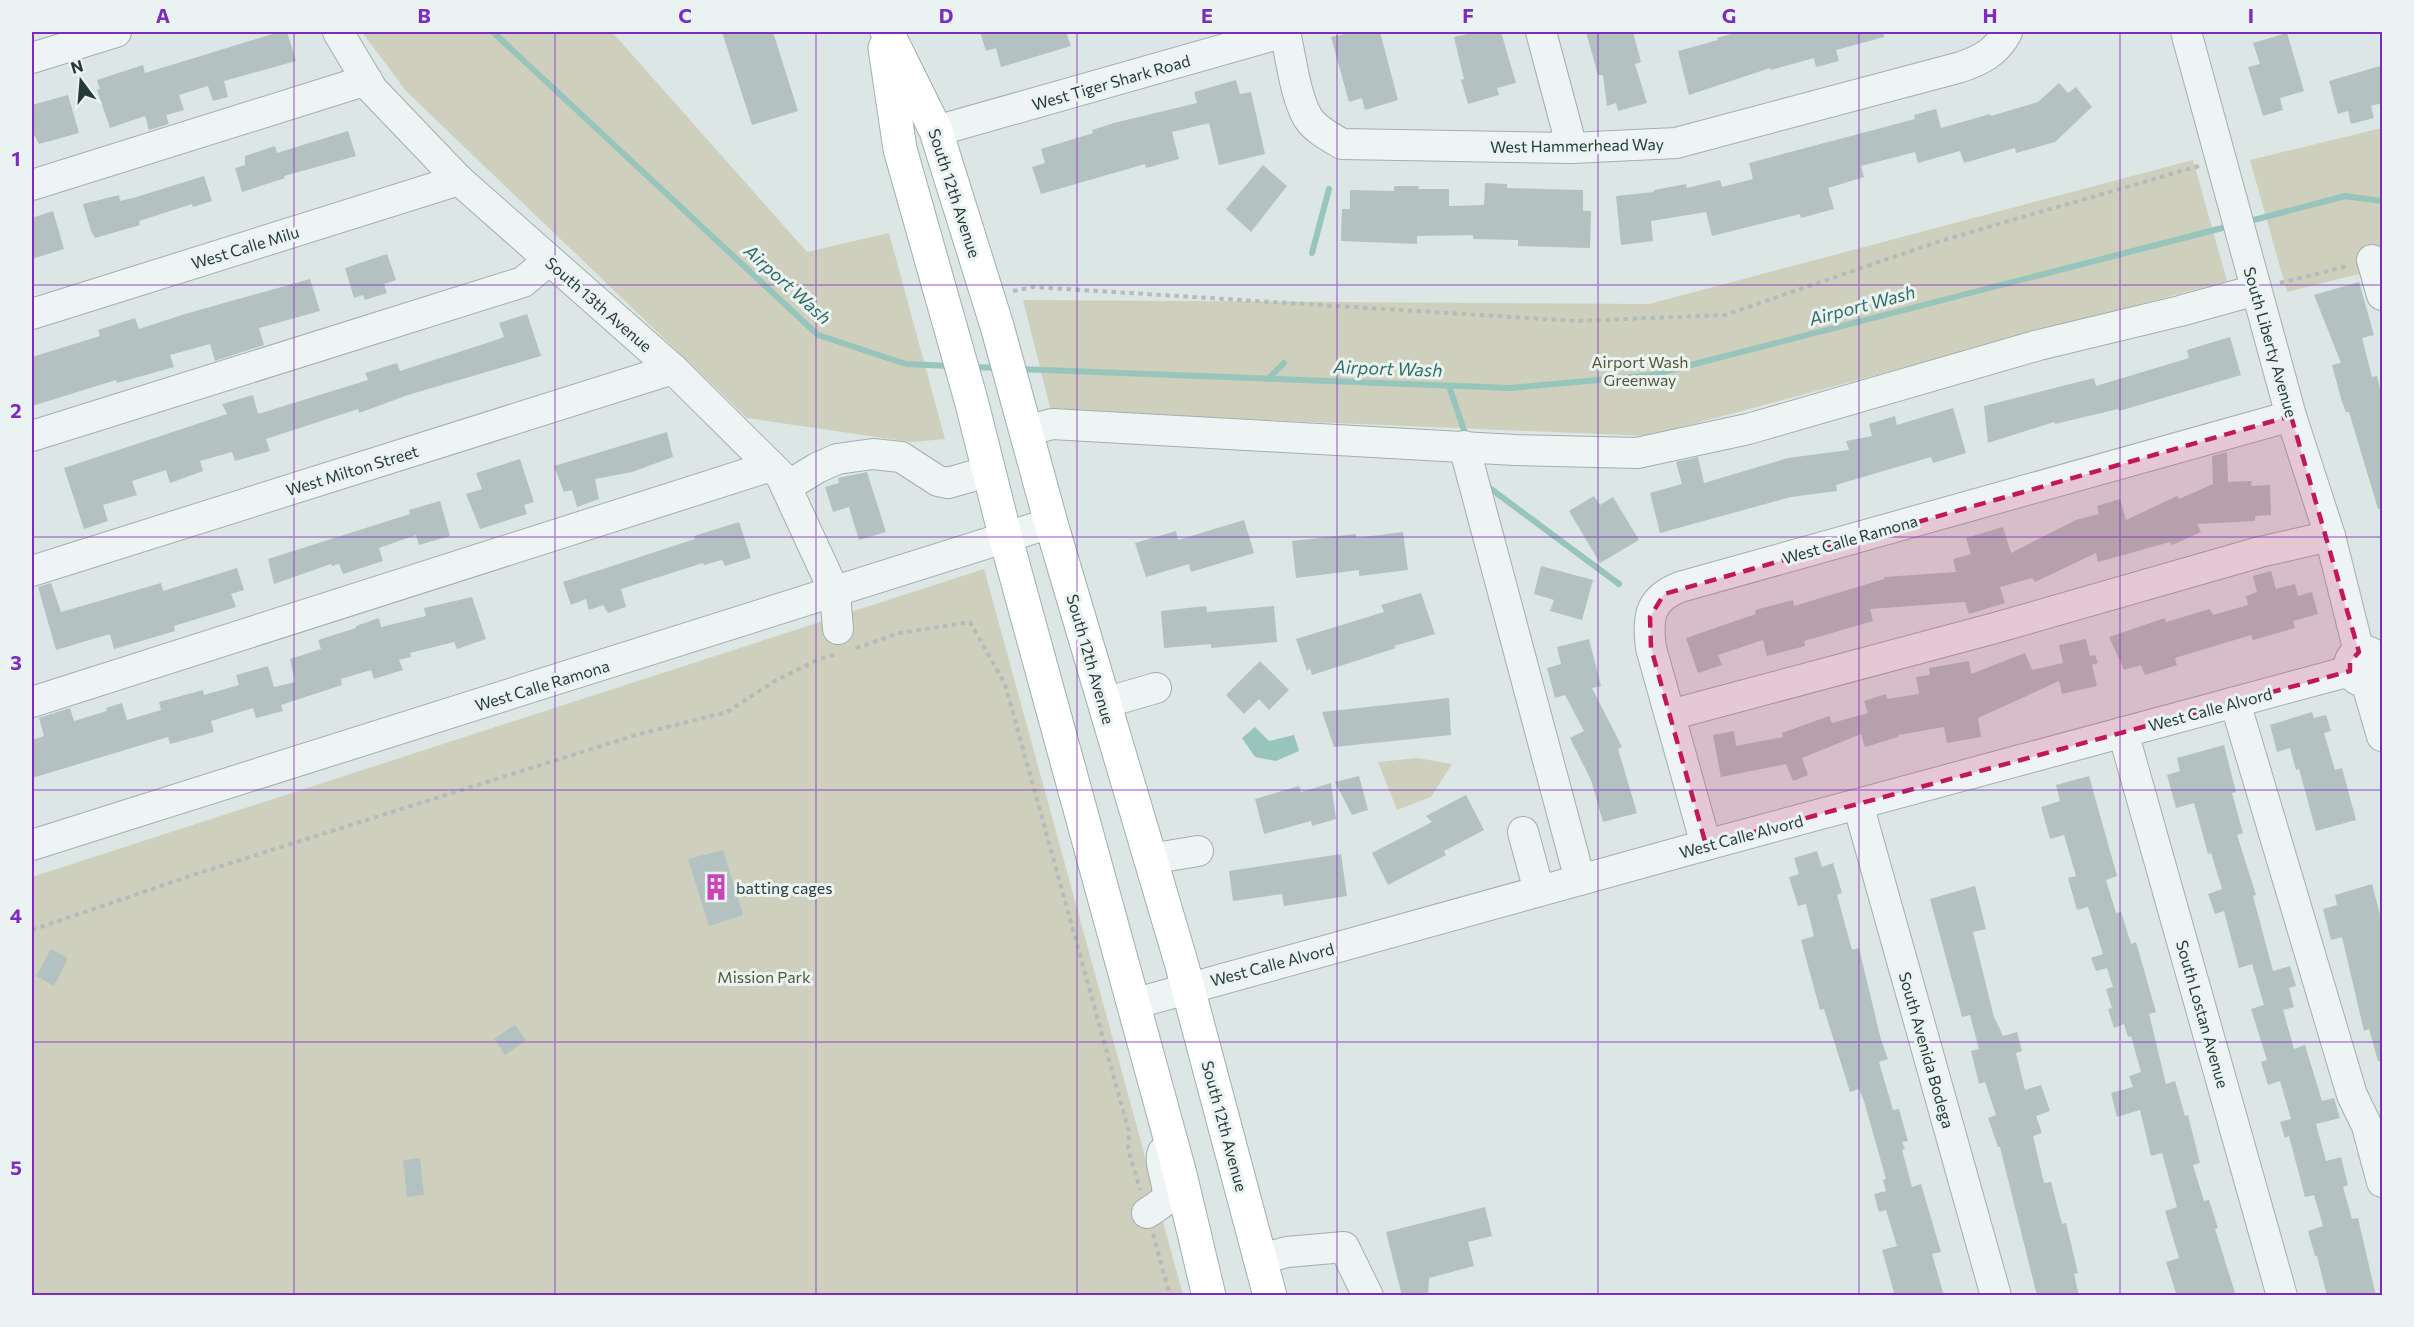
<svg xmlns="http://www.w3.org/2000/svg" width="2414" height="1327" viewBox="0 0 2414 1327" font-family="Commissioner,sans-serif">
	<rect width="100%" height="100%" fill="#dce6e4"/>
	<g fill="#cfcfbd">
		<path d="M362,32H612L807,252L889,233L945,439L911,442L747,418L406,91Z"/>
		<path d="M2382,128V268L2287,292L2250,160Z"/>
		<path d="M2193,160L2227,281L1648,436L1051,411L1023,300L1649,304Z"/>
		<path d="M984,569L1183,1295H32V877Z"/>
		<path d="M1417,758L1452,764L1431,797L1397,810L1378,762Z"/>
	</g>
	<path fill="#97c5bb" d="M1255,727L1269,741L1294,735L1299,751L1276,761L1255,757L1242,738Z"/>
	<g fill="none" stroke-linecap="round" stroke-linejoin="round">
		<g stroke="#97c5bb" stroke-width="6">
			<path d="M493,32L818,335L906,364L951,366"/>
			<path d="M2246,222L2345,196L2382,201"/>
			<path d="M1312,253L1329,189"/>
			<path d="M973,367L999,368"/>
			<path d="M1018,369L1511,388L1652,375L2230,226"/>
			<path d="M1268,379L1284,363"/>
			<path d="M1449,386L1467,439"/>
			<path d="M1487,486L1619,584"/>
		</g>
	</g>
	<g fill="#b3c2c0">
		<path d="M279,32H287L296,61L224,81L228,97L213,101L208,86L179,95L184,110L166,115L169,124L149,130L145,116L110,128L97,90L100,89L97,80L143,65L145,73Z"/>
		<path d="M722,32H773L798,111L752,125Z"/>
		<path d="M980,32H1066L1071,46L1001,67L996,48L986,51Z"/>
		<path d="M1354,32H1380L1398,100L1365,110L1362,98L1349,102L1331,37Z"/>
		<path d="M1477,32H1501L1516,83L1497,88L1499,95L1468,104L1461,80L1464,79L1454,37Z"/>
		<path d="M1586,32H1633L1641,62L1635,64L1647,103L1618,111L1616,103L1607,106L1603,75H1598Z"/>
		<path d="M1738,32H1884V37L1836,50L1839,61L1816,67L1814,58L1771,70L1770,68L1689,95L1678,51L1718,40L1717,38Z"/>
		<path d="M2287,33L2304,91L2280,98L2283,110L2263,116L2248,67L2260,64L2253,43Z"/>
		<path d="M2380,66L2382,75V103L2371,106L2374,118L2351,124L2348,111L2338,114L2329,81Z"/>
		<path d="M1236,80L1240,94L1251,92L1265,154L1219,165L1209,123L1172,132L1179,159L1146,168L1145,164L1041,194L1032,167L1045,163L1041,149L1093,133L1092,130L1114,123L1197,103L1194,92Z"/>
		<path d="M2059,83L2068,93L2076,87L2092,107L2055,142L2016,153L2015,148L1964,163L1960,151L1918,163L1915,152L1861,166L1864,177L1828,188L1834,209L1801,218L1800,214L1712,236L1706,212L1651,221L1653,241L1621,245L1616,196L1654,192V190L1686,184L1687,188L1720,180L1722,187L1753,179L1749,163L1915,119L1914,115L1936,109L1941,128L1990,114L1991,116L2038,102Z"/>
		<path d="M68,95L79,133L39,144L32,131V105Z"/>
		<path d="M348,131L356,156L284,176L285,178L242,192L235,168L245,165V156L275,146L277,153Z"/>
		<path d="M1263,165L1287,186L1251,232L1226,209Z"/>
		<path d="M204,176L212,201L193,207L192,204L139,221L140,225L95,238L91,231L83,204L119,195L120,201L133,198Z"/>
		<path d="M1485,183L1507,184V188L1583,190V211H1591L1590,248L1518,246V240L1473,239V235L1417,236V244L1341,241L1342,209H1350V190L1394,191V186H1419L1418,189H1449V206L1484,205Z"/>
		<path d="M53,211L64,249L32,259V218Z"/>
		<path d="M387,254L396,280L384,284L387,293L365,300L363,295L354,298L345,268Z"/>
		<path d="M310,279L320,311L259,328L264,345L215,361L210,344L170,355L174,367L117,383L116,380L32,406V357L100,336L98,330L135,318L139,329L185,314Z"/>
		<path d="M2359,282L2374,335L2362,338L2372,377L2377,376L2382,398V508L2378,509L2349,412H2346L2342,402L2332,365L2341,363L2314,295Z"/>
		<path d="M527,314L541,356L408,395L359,413L358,409L266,439L270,451L235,461L232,452L200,461L203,471L170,483L166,470L132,481L137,495L103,505L108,521L84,529L64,468L227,414L222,404L253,395L258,414L368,380L365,373L397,363L400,371L490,342L504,337L499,323Z"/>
		<path d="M2230,337L2241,375L2119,411L2118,409L2055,424L2054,422L1988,443L1984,406L2094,378L2096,386L2189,358L2187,350Z"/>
		<path d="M1953,408L1966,453L1933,463L1931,457L1836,485L1837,491L1791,497L1660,533L1650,493L1682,484L1676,462L1698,457L1704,483L1788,458L1849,450L1846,441L1872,436L1869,424L1895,416L1897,425Z"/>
		<path d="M667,432L673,457L632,472L595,479L599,499L577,507L572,490L564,492L554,466Z"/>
		<path d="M2227,452L2228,482L2252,481L2251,486L2270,485L2271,515L2255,516V521L2197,524L2201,532L2172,545L2170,542L2098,562L2096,553L2035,582L2032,578L2000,587L2005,603L1969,614L1965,602L1870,609L1873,621L1804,641L1805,646L1767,656L1763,640L1718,655L1722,665L1698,673L1686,638L1756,614L1755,610L1793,600L1794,606L1884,579V577L1956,572L1953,559L1971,554L1966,538L2003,527L2011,553L2076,520L2099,514L2097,506L2120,499L2126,520L2177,496L2179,499L2213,484L2212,456Z"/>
		<path d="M520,459L534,502L524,505L527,514L480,529L466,494L482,489L476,473Z"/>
		<path d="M867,472L886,532L859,540L849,507L833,512L825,487L839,483L838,478Z"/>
		<path d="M1594,496L1600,505L1613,497L1639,540L1600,563L1569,511Z"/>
		<path d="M440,501L450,536L419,545L416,535L379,548L383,561L343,574L339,564L332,566L331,564L274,584L268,559L410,514L409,510Z"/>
		<path d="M1244,520L1254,553L1191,572L1189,564L1146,577L1135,543L1176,531L1178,540Z"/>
		<path d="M739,522L751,558L725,566L722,560L704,565L703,563L621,589L626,607L608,613L603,605L589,610L586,599L571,605L563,582L695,539L694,536Z"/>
		<path d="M1403,532L1408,570L1359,576V570L1296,578L1292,541L1356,534V538Z"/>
		<path d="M1541,566L1593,580L1582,620L1550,611L1554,600L1534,594Z"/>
		<path d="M237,568L244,590L231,594L236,607L174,626L175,631L114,649L110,634L56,650L38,587L51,583L61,612L161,583L163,591Z"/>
		<path d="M2271,571L2276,589L2295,584L2298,596L2312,592L2318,614L2293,621L2295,628L2253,640L2251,635L2175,658L2177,665L2145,675L2141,665L2124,670L2109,637L2165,618L2166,622L2210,609L2213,615L2248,605L2246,596L2257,592L2253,576Z"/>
		<path d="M1421,593L1435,634L1394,646L1396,648L1312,675L1310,668L1307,671L1296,639L1384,612L1381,605Z"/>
		<path d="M472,597L486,639L457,649L454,642L410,653L411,657L399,660L403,670L374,679L371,670L341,679L342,685L281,705L283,711L256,718L253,708L211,721L214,732L170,744L168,737L32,778V740L44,736L39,718L70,708L74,721L107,711L106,708L122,703L127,720L161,710L159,702L203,690L204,695L239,685L236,675L268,666L274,687L295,682L290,659L321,649L318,640L356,628V626L379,618L381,627L426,616L424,608Z"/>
		<path d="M1206,606L1207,612L1274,606L1277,642L1211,648V644L1164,648L1161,611Z"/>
		<path d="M1589,639L1601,686L1592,688L1622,747L1618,749L1637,813L1603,822L1591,780L1570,738L1584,731L1565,695L1555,698L1547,668L1561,664L1557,647Z"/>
		<path d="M2086,639L2090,656L2095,655L2098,663L2092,665L2097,686L2062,694L2059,681L1978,718L1981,737L1947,743L1944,727L1898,735V737L1865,747L1861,734L1802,758L1808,775L1793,781L1786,764L1721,777L1713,735L1734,731L1736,746L1783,737L1782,733L1829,716L1832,723L1868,713L1864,701L1886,694L1887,699L1919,694L1916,677L1930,675L1929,668L1969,661L1971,674L2025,653L2032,670L2063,663L2059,645Z"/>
		<path d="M1260,661L1289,690L1269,710L1259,699L1244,714L1226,695Z"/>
		<path d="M1449,698L1451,735L1334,747L1322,712Z"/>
		<path d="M2312,712L2314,718L2326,715L2331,731L2324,733L2335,770L2342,768L2356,820L2316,831L2299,769L2296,770L2290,748L2277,752L2270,725Z"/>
		<path d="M2224,745L2236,792L2232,793L2243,833L2237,835L2256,895L2253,896L2273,971L2290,966L2296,986L2289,988L2294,1007L2283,1010L2294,1049L2305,1045L2322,1101L2334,1098L2340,1118L2316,1124L2326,1161L2341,1157L2348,1185L2343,1187L2352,1219L2358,1218L2376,1296H2327L2317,1256H2315L2308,1231L2323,1226L2314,1195L2305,1197L2289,1136L2285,1138L2280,1122L2291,1119L2280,1081L2268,1085L2261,1062L2267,1060L2251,1009L2264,1005L2252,964L2239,968L2224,911L2215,914L2208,894L2222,889L2211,853L2208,854L2194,803L2176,808L2167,775L2180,771L2177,758Z"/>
		<path d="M1359,776L1368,810L1352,815L1335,782Z"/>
		<path d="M2089,776L2117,876L2106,880L2116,913L2121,912L2131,944L2136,942L2156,1012L2149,1014L2166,1084L2175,1081L2185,1116L2188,1115L2200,1163L2193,1165L2204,1201L2209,1200L2218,1228L2215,1229L2236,1296H2177L2166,1262L2179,1258L2165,1211L2177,1207L2162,1153L2151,1156L2140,1110L2117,1117L2111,1093L2133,1087L2129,1076L2141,1072L2131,1036L2128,1037L2124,1024L2114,1028L2108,1009L2112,1008L2106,989L2113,987L2107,968L2096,971L2091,958L2103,954L2088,907L2077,910L2068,878L2076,876L2064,835L2050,839L2041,807L2060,801L2056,785Z"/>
		<path d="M1331,783L1336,819L1312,826L1311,821L1264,834L1255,799L1299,786L1301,792Z"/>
		<path d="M1466,795L1484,830L1444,851L1446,855L1388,885L1372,853L1432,822L1426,816Z"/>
		<path d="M723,850L743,915L709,926L688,859Z"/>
		<path d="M1817,851L1822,867L1833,863L1842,893L1837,895L1852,950L1859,948L1881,1040L1888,1059L1879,1062L1893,1110L1899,1109L1908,1141L1902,1142L1905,1149L1902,1150L1912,1187L1921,1184L1941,1252L1932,1254L1944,1296H1895L1882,1250L1897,1246L1886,1210L1879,1212L1874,1194L1886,1191L1883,1180L1886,1179L1864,1101L1859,1089L1850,1092L1824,1009L1820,1010L1801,940L1814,936L1806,904L1798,906L1789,877L1799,874L1794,858Z"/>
		<path d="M1341,854L1347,896L1284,906L1282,894L1233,901L1229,871Z"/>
		<path d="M2372,884L2382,922V1061H2378L2369,1029L2364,1031L2342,937L2331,940L2323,909L2337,905L2335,895Z"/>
		<path d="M1975,886L1986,929L1973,932L1994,1017L2003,1036L2017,1032L2022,1051L2016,1053L2025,1090L2041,1085L2050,1111L2036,1116L2042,1133L2033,1136L2044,1183L2051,1182L2062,1224L2066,1223L2078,1273L2074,1274L2079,1296H2037L2000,1147H1998L1988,1118L1996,1115L1985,1082L1979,1084L1971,1051L1979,1049L1970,1015L1962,1017L1930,899Z"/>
		<path d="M51,949L68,958L54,986L36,976Z"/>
		<path d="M515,1025L526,1040L505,1055L494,1039Z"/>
		<path d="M420,1158L424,1195L407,1197L403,1160Z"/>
		<path d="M1485,1207L1492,1236L1468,1242L1474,1266L1429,1278L1428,1296H1402L1386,1232Z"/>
	</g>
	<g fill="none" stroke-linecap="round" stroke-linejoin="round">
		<defs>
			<g id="minor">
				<path d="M338,32L372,89L459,180L673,369L781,476L835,593L838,629"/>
				<path d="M1285,32C1291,57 1295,96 1308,118C1316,130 1330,137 1342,144L1572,148L1676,143L1961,67C1981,60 1997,52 2007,32"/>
				<path d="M1541,32L1572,148"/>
				<path d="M2186,32L2291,416L2330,536L2359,652"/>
				<path d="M32,58L116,32"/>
				<path d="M936,131L1285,32"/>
				<path d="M32,185L367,80"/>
				<path d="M2372,260L2382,295"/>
				<path d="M32,314L459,180"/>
				<path d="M1026,431L1052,424L1515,450L1637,453L1748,429L2039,345L2180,311L2256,290"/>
				<path d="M32,436L523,282L549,260"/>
				<path d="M1464,446L1580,880"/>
				<path d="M786,487L817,468L837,459L873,454L901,457L938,481L948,483L990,471"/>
				<path d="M32,571L673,369"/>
				<circle cx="2364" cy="666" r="15"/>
				<path d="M2366,681L2382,736"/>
				<path d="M32,702L771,466"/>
				<path d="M2235,702L2352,1095L2367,1126L2382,1182"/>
				<path d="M1104,703L1156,688"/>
				<path d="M1670,715L1995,628L2260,552L2330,536"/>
				<path d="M2123,732L2282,1296"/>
				<path d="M1858,804L1996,1296"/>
				<path d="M1523,832L1539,891"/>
				<path d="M32,845L1051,523"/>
				<path d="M1706,845L1651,648C1647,618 1649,599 1680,587L2291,416"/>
				<path d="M1150,859L1198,851"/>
				<path d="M1133,1004L1706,845L2350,671"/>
				<path d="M1147,1213C1152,1210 1158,1206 1163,1202C1175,1189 1157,1167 1163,1152"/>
				<path d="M1261,1259L1287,1252L1344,1247L1368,1296"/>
			</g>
			<g id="major">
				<path d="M887,32L936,131L997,326L1051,523L1181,962L1270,1296"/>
				<path d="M885,48L900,149L971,400L1006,539L1180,1174L1209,1296"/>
			</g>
		</defs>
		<use href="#minor" stroke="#a2afad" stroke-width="32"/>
		<use href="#major" stroke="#9bb1ae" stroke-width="35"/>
		<g stroke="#b2bcbb" stroke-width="4" stroke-dasharray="4.5 4.5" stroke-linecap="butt">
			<path d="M2280,283L2348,266"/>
			<path d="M1013,291L1034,287L1576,321L1725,315L1937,242L2199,166"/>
			<path d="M856,648L900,633L970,622L1005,684L1129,1132L1128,1149L1140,1190"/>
			<path d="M32,930L202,872L639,734L727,712L773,682L819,659L834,655"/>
			<path d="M1153,1234L1170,1296"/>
		</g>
		<use href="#minor" stroke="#eef4f3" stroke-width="30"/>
		<use href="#major" stroke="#fff" stroke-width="33"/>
	</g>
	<path fill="#c2185b" fill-opacity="0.2" stroke="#c2185b" stroke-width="4.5" stroke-dasharray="12 8" stroke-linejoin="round" d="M2291,416L2359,652L2350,662V671L1706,845L1651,648L1650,617L1664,594Z"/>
	<path fill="none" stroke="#7b2cbf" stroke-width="1.5" stroke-opacity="0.55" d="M294,32V1296M555,32V1296M816,32V1296M1077,32V1296M1337,32V1296M1598,32V1296M1859,32V1296M2120,32V1296M32,285H2382M32,537H2382M32,790H2382M32,1042H2382"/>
	<defs>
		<symbol id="building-bare" viewBox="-9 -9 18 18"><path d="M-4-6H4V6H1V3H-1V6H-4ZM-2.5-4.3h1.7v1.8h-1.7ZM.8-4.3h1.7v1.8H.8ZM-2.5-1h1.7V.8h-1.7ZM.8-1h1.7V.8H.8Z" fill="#ca42bc" stroke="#ebf3f2" stroke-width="2.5" paint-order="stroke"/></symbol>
	</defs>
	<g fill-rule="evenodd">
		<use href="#building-bare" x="697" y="868" width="38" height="38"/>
	</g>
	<g text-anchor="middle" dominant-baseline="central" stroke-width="6" stroke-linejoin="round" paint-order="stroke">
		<g font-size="16" fill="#263b39" stroke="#ebf3f2">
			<text transform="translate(1111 82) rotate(-16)">West Tiger Shark Road</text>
			<text transform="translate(1577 145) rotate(-1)">West Hammerhead Way</text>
			<text transform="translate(955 193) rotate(72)">South 12th Avenue</text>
			<text transform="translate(245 247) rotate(-17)">West Calle Milu</text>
			<text transform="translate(599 304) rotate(41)">South 13th Avenue</text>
			<text transform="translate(2271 342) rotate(74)">South Liberty Avenue</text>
			<text transform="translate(352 470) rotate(-17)">West Milton Street</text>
			<text transform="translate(1850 539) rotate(-16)">West Calle Ramona</text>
			<text transform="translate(1091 659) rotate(74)">South 12th Avenue</text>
			<text transform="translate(542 685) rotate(-17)">West Calle Ramona</text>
			<text transform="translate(2210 709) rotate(-15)">West Calle Alvord</text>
			<text transform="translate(1741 836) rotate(-15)">West Calle Alvord</text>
			<text transform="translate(1272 964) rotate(-15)">West Calle Alvord</text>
			<text transform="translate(2203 1014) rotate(74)">South Lostan Avenue</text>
			<text transform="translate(1927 1050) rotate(74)">South Avenida Bodega</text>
			<text transform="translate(1225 1126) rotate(75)">South 12th Avenue</text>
		</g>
		<g font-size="16" fill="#545634" stroke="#ebf3f2">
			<text x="1640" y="361">Airport Wash<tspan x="1640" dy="18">Greenway</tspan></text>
			<text x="764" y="976">Mission Park</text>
		</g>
		<g font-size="16" fill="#263b39" stroke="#ebf3f2" text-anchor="start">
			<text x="736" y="887">batting cages</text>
		</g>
		<g font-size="18" font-style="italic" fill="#316e62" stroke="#ebf3f2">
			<text transform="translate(788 284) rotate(42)">Airport Wash</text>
			<text transform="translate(1862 305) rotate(-15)">Airport Wash</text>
			<text transform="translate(1388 368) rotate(2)">Airport Wash</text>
		</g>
	</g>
	<rect width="2414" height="1327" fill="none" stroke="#ebf3f2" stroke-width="66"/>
	<g transform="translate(81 81) rotate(344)" stroke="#ebf3f2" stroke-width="4.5" paint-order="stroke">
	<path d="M0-4.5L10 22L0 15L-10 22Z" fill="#263b39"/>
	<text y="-9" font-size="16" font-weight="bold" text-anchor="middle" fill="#263b39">N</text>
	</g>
	<rect x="33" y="33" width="2348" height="1261" fill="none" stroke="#7b2cbf" stroke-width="2"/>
	<g font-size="20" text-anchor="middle" font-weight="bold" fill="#7b2cbf">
		<text x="163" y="23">A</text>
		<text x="424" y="23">B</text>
		<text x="685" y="23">C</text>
		<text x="946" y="23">D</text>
		<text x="1207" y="23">E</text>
		<text x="1468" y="23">F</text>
		<text x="1729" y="23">G</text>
		<text x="1990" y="23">H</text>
		<text x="2251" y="23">I</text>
		<text x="16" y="166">1</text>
		<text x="16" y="418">2</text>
		<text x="16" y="670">3</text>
		<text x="16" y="923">4</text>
		<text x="16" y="1175">5</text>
	</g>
</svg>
